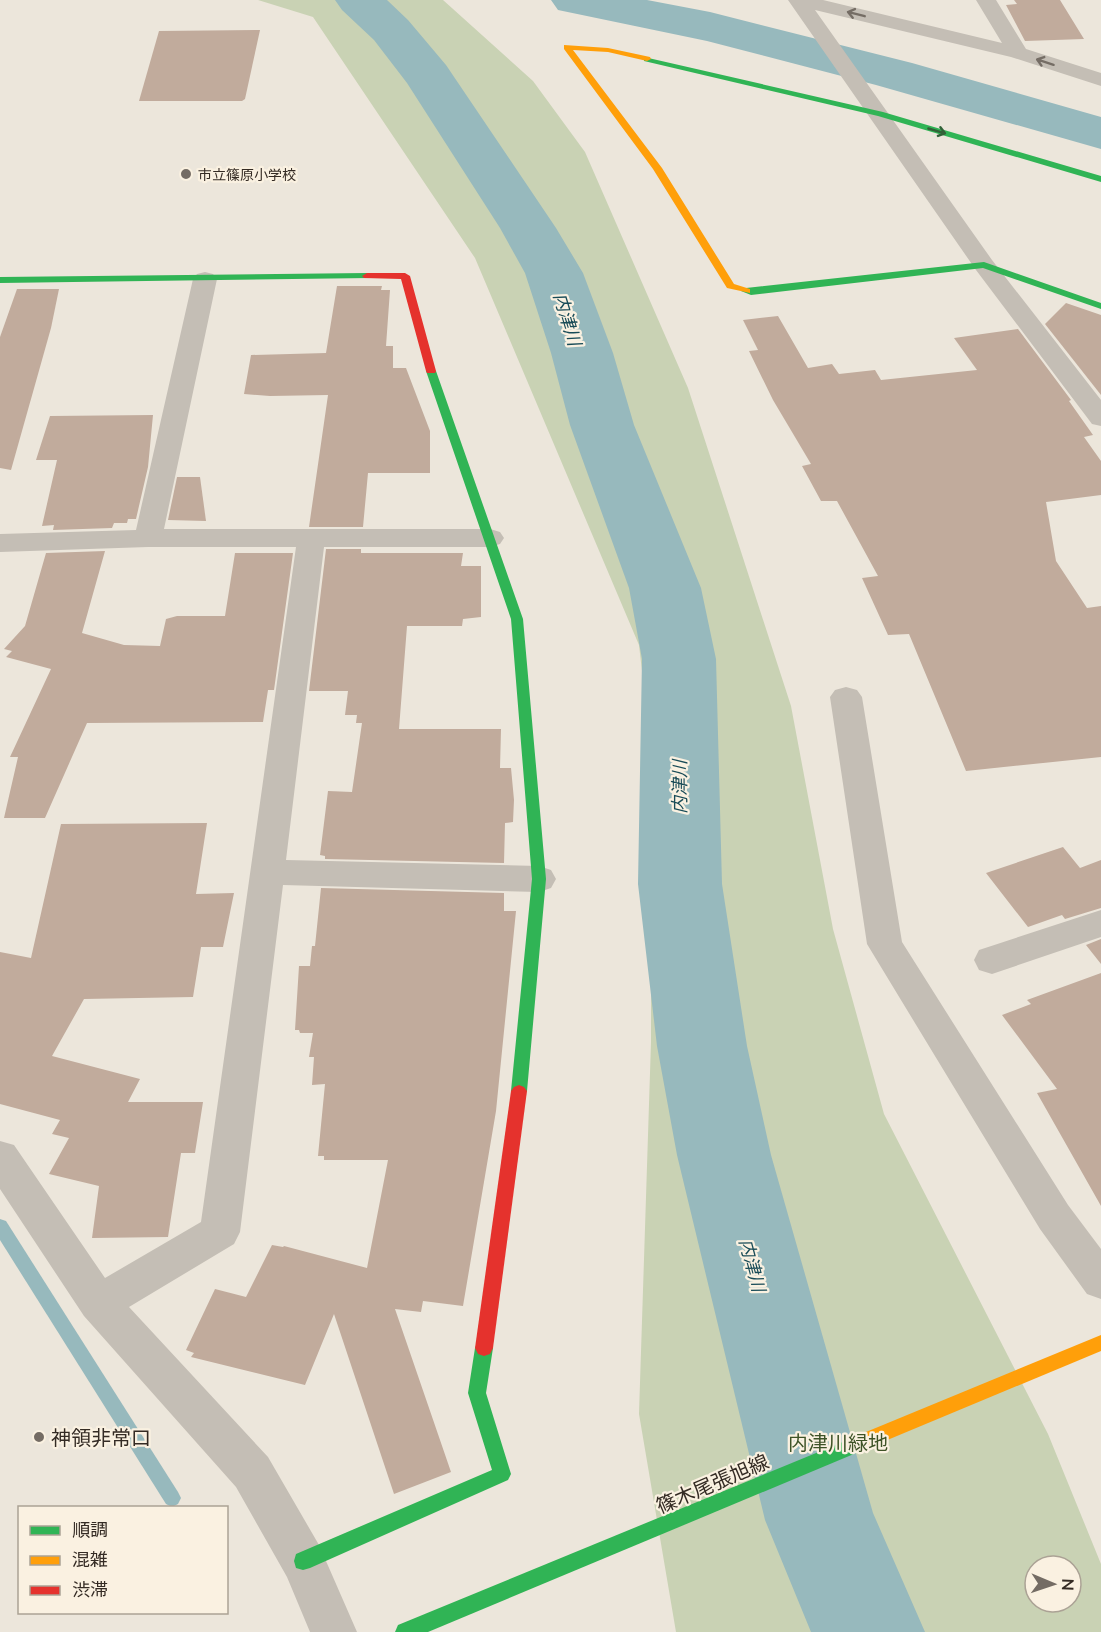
<svg xmlns="http://www.w3.org/2000/svg" width="1101" height="1632" viewBox="0 0 1101 1632" font-family="Lato,'Noto Sans JP',sans-serif">
	<rect width="100%" height="100%" fill="#ece6db"/>
	<path fill="#c9d2b4" fill-rule="evenodd" d="M258,0H443L533,81L585,152L688,388L791,706L833,929L884,1114L1048,1434L1101,1564V1632H676L639,1414L651,1042V749L639,645L475,258L313,17ZM1035,1566H1071V1602H1035Z"/>
	<g fill="none" stroke-linecap="round" stroke-linejoin="round">
		<path fill="#97b9bd" fill-rule="evenodd" d="M0,1219L6,1221L178,1492L181,1498L178,1504L172,1507L166,1504L0,1240Z"/>
		<g fill="#97b9bd" fill-rule="evenodd">
			<path d="M335,0H387L408,20L446,65L556,228L583,273L613,353L634,425L701,588L716,659L722,884L747,1046L771,1155L873,1513L925,1632H811L765,1520L677,1155L657,1046L638,884L642,659L629,588L570,425L551,353L525,273L500,228L407,83L374,40L342,10Z"/>
			<path d="M551,0H647L710,12L912,63L1101,117V149L876,85L707,41L558,10Z"/>
		</g>
	</g>
	<g fill="#c1ab9c">
		<path d="M1014,0H1060L1084,39L1025,41L1006,5L1017,4Z"/>
		<path d="M260,30L245,99L242,101H139L159,31Z"/>
		<path d="M337,286H382L381,290H390L386,346H393V368H406L430,431V473H368L363,527H309L328,395L270,396L244,394L251,355L326,353Z"/>
		<path d="M17,289H59L51,328L11,470L0,468V337Z"/>
		<path d="M1066,303L1101,315V395L1045,324Z"/>
		<path d="M778,316L808,368L832,364L839,374L875,370L881,380L977,370L954,338L1018,329L1071,400L1069,401L1093,435L1084,437L1101,461V495L1046,502L1056,561L1087,608L1101,606V757L966,771L909,634L888,635L862,578L878,576L837,501H821L802,466L811,464L773,400L749,351L758,350L743,320Z"/>
		<path d="M153,415L148,467L136,519H128L127,523H114L112,528L53,530L54,525L42,526L57,460H36L50,416Z"/>
		<path d="M177,477H200L206,521L168,520Z"/>
		<path d="M326,549H361V553H463L461,566H481V617L463,619L462,626H407L399,729H501L500,768H511L514,800L513,822L505,823L504,863L325,859V856L320,855L328,791L352,792L362,723H356L357,715H345L348,691H309Z"/>
		<path d="M105,551L82,633L124,645L160,646L166,619L177,616H225L235,553H293L274,690H268L263,722L87,723L45,818H4L18,757H10L51,669L6,657L12,651L4,649L25,626L46,553Z"/>
		<path d="M207,823L196,894L234,893L223,947H201L193,997L84,999L52,1056L140,1079L128,1102H203L195,1153H181L168,1237L92,1238L99,1186L49,1174L69,1138L52,1134L60,1120L0,1104V952L31,958L61,824Z"/>
		<path d="M1063,847L1080,868L1101,860V908L1065,919L1062,915L1028,927L986,873Z"/>
		<path d="M321,888L504,893V911H516L496,1111L463,1306L423,1301L421,1312L395,1309L451,1472L394,1494L334,1314L305,1385L191,1357L194,1353L186,1350L215,1289L246,1297L272,1245L283,1247L284,1246L367,1268L388,1160H324V1156H318L325,1084L312,1085L314,1057H309L313,1033H300L299,1030H295L299,966H310L312,946H315Z"/>
		<path d="M1101,939V964L1086,945Z"/>
		<path d="M1101,973V1206L1037,1093L1057,1089L1002,1015L1031,1004L1027,1000Z"/>
	</g>
	<g fill="none" stroke-linecap="round" stroke-linejoin="round">
		<g fill="#c4beb5" fill-rule="evenodd">
			<path d="M788,0H823L1002,43L976,0H996L1026,49L1101,73V86L1011,57L815,10L992,260L1101,400V426L1092,424L976,270Z"/>
			<path d="M205,272L213,274L217,279L164,529H490L500,532L504,538L500,544L490,547H324L286,860L539,866L551,870L556,879L551,888L539,892L283,885L240,1232L234,1244L129,1307L268,1457L319,1545L357,1632H310L287,1577L236,1487L84,1316L0,1189V1141L14,1145L105,1278L201,1222L296,547H148L0,552V534L136,530L193,279L197,274Z"/>
			<path d="M846,687L857,690L862,697L902,942L1068,1205L1101,1249V1299L1087,1294L1040,1229L867,944L830,697L835,690Z"/>
			<path d="M1101,910V937L992,974L979,970L974,960L979,950Z"/>
		</g>
		<g fill="#30b455" fill-rule="evenodd">
			<path d="M644,57L883,112L1101,176V182L878,116L644,61Z"/>
			<path d="M984,262L1101,303V309L983,268L751,295L741,291L746,288Z"/>
			<path d="M367,273L372,276L370,278L0,283V277Z"/>
			<path d="M431,368L436,371L523,619L546,879L527,1091L524,1095L519,1097L514,1095L511,1091L532,879L511,619L426,371Z"/>
			<path d="M484,1340L490,1342L493,1348L486,1393L511,1474L508,1480L310,1568L303,1570L296,1568L294,1561L296,1554L492,1470L468,1393L475,1348L478,1342Z"/>
			<path d="M855,1437L861,1439L864,1445L861,1451L428,1632H395L398,1625Z"/>
		</g>
		<g fill="#ff9f0a" fill-rule="evenodd">
			<path d="M564,45L608,48L650,57L651,59L647,61L608,52L573,50L662,168L734,284L750,289V293L727,288L653,169L564,49Z"/>
			<path d="M1101,1335V1351L861,1451L855,1453L849,1451L846,1445L849,1439Z"/>
		</g>
		<g fill="#e5322d" fill-rule="evenodd">
			<path d="M367,273H405L410,276L436,371L435,373H427L426,371L401,279L364,278L362,276Z"/>
			<path d="M519,1085L524,1087L527,1091L493,1348L490,1354L484,1356L478,1354L475,1348L511,1091L514,1087Z"/>
		</g>
	</g>
	<defs><path id="oneway-shaft" d="M-6 0H5M1.5-3L5.5 0L1.5 3" fill="none" stroke-width="1.6" stroke-linecap="round" stroke-linejoin="round" transform="scale(1.5)"/></defs>
	<g stroke="#756d65">
		<use href="#oneway-shaft" transform="translate(856 14) rotate(-166)"/>
		<use href="#oneway-shaft" transform="translate(1045 62) rotate(-162)"/>
	</g>
	<use stroke="#326238" href="#oneway-shaft" transform="translate(937 131) rotate(16)"/>
	<g fill="#746c64" stroke="#faf1e1" stroke-width="2">
		<circle cx="186" cy="174" r="6"/>
		<circle cx="39" cy="1437" r="6"/>
	</g>
	<g text-anchor="middle" dominant-baseline="central" stroke-width="4.5" stroke-linejoin="round" paint-order="stroke">
		<g font-size="14" fill="#342b24" stroke="#faf1e1" text-anchor="start">
			<text x="198" y="174">市立篠原小学校</text>
		</g>
		<g font-size="18" font-style="italic" fill="#184b57" stroke="#faf1e1">
			<text transform="translate(568 319) rotate(73)">内津川</text>
			<text transform="translate(679 787) rotate(-90)">内津川</text>
			<text transform="translate(753 1265) rotate(75)">内津川</text>
		</g>
		<g font-size="20" fill="#342b24" stroke="#faf1e1" text-anchor="start">
			<text x="51" y="1437">神領非常口</text>
		</g>
		<g font-size="20" fill="#3e5327" stroke="#faf1e1">
			<text x="838" y="1442">内津川緑地</text>
		</g>
		<g font-size="20" fill="#342b24" stroke="#faf1e1">
			<text transform="translate(712 1483) rotate(-23)">篠木尾張旭線</text>
		</g>
	</g>
	<rect x="18" y="1506" width="210" height="108" fill="#faf1e1" stroke="#aba295" stroke-width="1.5"/>
	<rect x="30" y="1526" width="30" height="9" fill="#30b455" stroke="#aba295" stroke-width="1.5"/>
	<text x="72" y="1536" font-size="18" fill="#342b24">順調</text>
	<rect x="30" y="1556" width="30" height="9" fill="#ff9f0a" stroke="#aba295" stroke-width="1.5"/>
	<text x="72" y="1566" font-size="18" fill="#342b24">混雑</text>
	<rect x="30" y="1586" width="30" height="9" fill="#e5322d" stroke="#aba295" stroke-width="1.5"/>
	<text x="72" y="1596" font-size="18" fill="#342b24">渋滞</text>
	<g transform="translate(1053 1584) rotate(92)"><circle r="28" fill="#faf1e1" stroke="#aba295" stroke-width="1.5"/>
	<path d="M0-4.5L10 22L0 15L-10 22Z" fill="#746c64"/>
	<text y="-9" font-size="16" font-weight="bold" text-anchor="middle" fill="#342b24">N</text>
	</g>
</svg>
